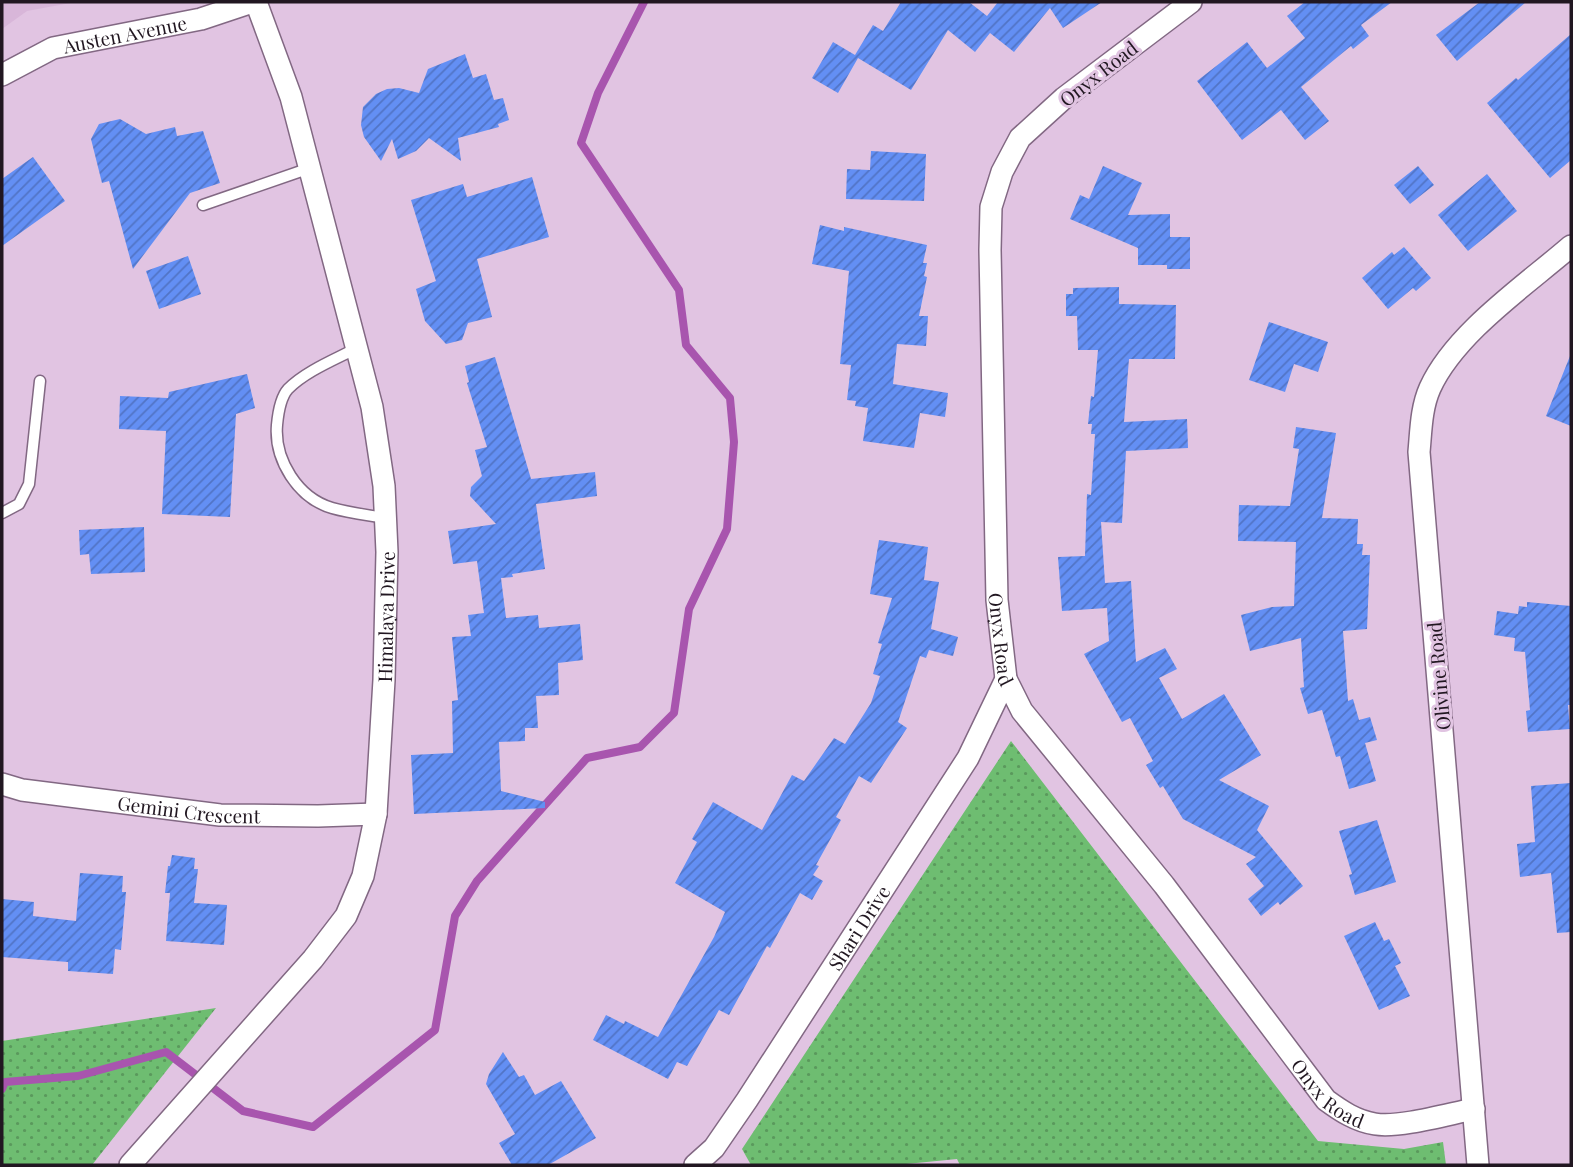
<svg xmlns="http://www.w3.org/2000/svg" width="1573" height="1167" viewBox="0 0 1573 1167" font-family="'Playfair Display',serif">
	<defs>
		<pattern id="grass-dots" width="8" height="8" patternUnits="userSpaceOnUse" patternTransform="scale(1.75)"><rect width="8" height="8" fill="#6ebd71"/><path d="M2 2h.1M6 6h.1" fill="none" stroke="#5a995c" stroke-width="1.8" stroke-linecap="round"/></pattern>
		<pattern id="building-hatch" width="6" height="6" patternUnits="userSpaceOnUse" patternTransform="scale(1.75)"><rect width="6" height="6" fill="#638ff4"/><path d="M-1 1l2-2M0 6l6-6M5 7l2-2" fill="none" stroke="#5174c5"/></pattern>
	</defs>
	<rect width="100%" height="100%" fill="#e1c4e2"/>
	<path fill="#d8b6d9" d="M2,2H76L27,11L2,29Z"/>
	<g fill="url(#grass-dots)">
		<path d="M1011,741L1318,1141L1404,1149L1443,1142L1446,1165H960L957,1159L896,1165H751L742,1149Z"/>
		<path d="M216,1008L92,1165H2V1041Z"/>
	</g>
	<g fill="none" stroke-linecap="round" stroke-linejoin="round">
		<path stroke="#a855ae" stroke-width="8" d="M2,1089L5,1082L78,1076L166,1052L243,1111L313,1127L435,1030L455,916L477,881L587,758L640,747L674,713L689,609L727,529L734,442L730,398L686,345L679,290L581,143L598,93L644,2"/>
	</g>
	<g fill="url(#building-hatch)">
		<path d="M901,2H969L987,16L998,2H1102L1063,28L1050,8L1014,52L990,33L975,52L948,30L911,90L858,58L838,93L812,78L833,42L855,55L873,25L883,31Z"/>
		<path d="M1305,2H1392L1361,25L1369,36L1353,49L1351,46L1301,87L1329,121L1305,140L1281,110L1242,140L1197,81L1247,42L1267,68L1305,38L1287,16Z"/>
		<path d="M1480,2H1526L1457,61L1436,35Z"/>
		<path d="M1571,34V160L1550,178L1487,103L1516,78L1518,80Z"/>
		<path d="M465,54L473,78L486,74L494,100L503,98L509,120L498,124L499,127L458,138L461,161L429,138L416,151L398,159L392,139L381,161L364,137L361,125L363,107L376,94L387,89L399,88L419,93L428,69Z"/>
		<path d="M120,119L146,134L175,127L177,136L203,131L220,183L190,193L133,269L109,181L102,183L91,139L99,124Z"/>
		<path d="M871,151L926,154L924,201L846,199L847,169L870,170Z"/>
		<path d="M33,157L65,201L2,246V179Z"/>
		<path d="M1103,166L1142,183L1128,215L1170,214V237H1190V269H1167V265H1138V248L1070,219L1080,195L1089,199Z"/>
		<path d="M1418,166L1434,185L1410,204L1394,185Z"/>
		<path d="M1487,174L1517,211L1468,251L1438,215Z"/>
		<path d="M532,177L549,237L477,259L492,317L468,323L462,340L446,344L425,321L416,289L436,281L411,200L463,184L467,197Z"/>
		<path d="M820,225L844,231V227L927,245L923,263H927L924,276L927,277L919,316H928L926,346L897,344L893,384L948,393L945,417L920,413L914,448L863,441L868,408L855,406L856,401L847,400L851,365L840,364L849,271L812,264Z"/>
		<path d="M1404,247L1431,278L1416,291L1413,288L1388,309L1362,278L1392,252L1394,255Z"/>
		<path d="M188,256L201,294L159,309L146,271Z"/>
		<path d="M1119,287V304L1176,305L1175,359H1129L1124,422L1187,419L1188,448L1126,451L1122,523L1101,522L1105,583L1131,581L1136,662L1165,648L1177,669L1159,678L1182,719L1224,694L1261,755L1219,780L1269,806L1257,830L1303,886L1280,905L1278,902L1261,916L1248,899L1264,886L1246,864L1256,857L1183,819L1163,786L1160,788L1146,765L1153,761L1130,718L1122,722L1084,654L1109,641L1107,608L1062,611L1058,557L1085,556L1087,494L1091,495L1095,434H1091L1092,424H1088L1091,396L1094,397L1098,350H1078L1077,316H1066V294H1073V288Z"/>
		<path d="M1269,322L1328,342L1318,372L1294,364L1285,392L1249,380Z"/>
		<path d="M1570,356H1571V426L1546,416Z"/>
		<path d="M495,357L531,479L595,472L597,496L536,504L545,569L512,574L513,577L501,578L506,618L538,615L539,628L580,624L583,660L558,663L559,695L536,696L538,728H525V741L499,742L501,791L545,802V808L414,814L411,755L453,753L452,701L458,700L452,637L471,636L468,615L484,613L477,561L453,564L448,531L496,524L470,496L471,487L482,476L475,450L487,447L467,383L469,382L465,366Z"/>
		<path d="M247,374L255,408L236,414L230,517L162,514L166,431L119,429L120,396L168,398L169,392Z"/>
		<path d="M1296,427L1336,433L1322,518L1358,519L1357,544H1363L1362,555H1370L1367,629L1343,631L1348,701L1353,699L1359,720L1370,717L1377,740L1365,743L1376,781L1349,789L1340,756L1336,757L1322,710L1308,714L1300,688L1304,687L1301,638L1250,651L1241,615L1272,607L1294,606L1296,542L1238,541L1239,505L1290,506L1299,449L1293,448Z"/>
		<path d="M144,527L145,572L91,574L89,554L80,555L79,530Z"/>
		<path d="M879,540L928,547L924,580L939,582L931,629L958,637L953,656L929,650L926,658L920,656L898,722L907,728L871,783L859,776L836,817L841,820L816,865L819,866L813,875L823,881L812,900L800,893L770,948L767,946L729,1015L719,1010L687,1066L677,1062L668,1079L593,1040L606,1015L624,1024L625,1021L658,1037L714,937L725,912L675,883L697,842L692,839L713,802L762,830L792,775L804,781L834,738L845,744L871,703L880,676L873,674L882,644L878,643L892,598L870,594Z"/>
		<path d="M1527,602L1571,606V705H1568L1570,729L1528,732L1526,711L1530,710L1525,652L1514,651L1515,638L1494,635L1497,611L1518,614L1519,606L1527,607Z"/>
		<path d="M1571,783V932L1557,933L1551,873L1520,877L1517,844L1535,842L1531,786Z"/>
		<path d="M1377,820L1396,882L1355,895L1349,875L1352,874L1339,831Z"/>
		<path d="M172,855L195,858L194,869H198L194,903L227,905L224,945L166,941L170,893H165L168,866H170Z"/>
		<path d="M80,873L123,876L122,892H126L121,950L115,949L113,974L68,971V962L2,957V899L34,902L33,916L76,921Z"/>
		<path d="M1375,922L1384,941L1389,939L1401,963L1395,966L1410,996L1379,1010L1344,936Z"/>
		<path d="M503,1052L519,1077L524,1075L535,1095L561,1081L596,1138L548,1165H512L499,1143L515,1134L486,1084L489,1074Z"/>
	</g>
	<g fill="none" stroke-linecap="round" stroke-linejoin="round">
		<defs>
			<g id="service">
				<path d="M203,205L310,168"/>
				<path d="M357,348C334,360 306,371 288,389C280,398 278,414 277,425C274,460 298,498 332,508C349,513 368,515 385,518"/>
				<path d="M2,513L19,504L29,484L40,381"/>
			</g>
			<g id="minor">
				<path id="s1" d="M1191,2L1064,98L1020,138L1002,172L991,207L990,250L997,600L1006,679L1022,711L1164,885L1326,1100C1341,1111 1356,1121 1375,1124C1400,1128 1448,1114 1474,1109"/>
				<path id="s2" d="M2,75L53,48L201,19L252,2"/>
				<path id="s3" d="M2,784L22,790L220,815L318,816L376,814"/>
				<path id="s4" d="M130,1165L313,959L346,916L363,876L376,814L384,680L387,552L384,486L372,407L291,97L256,2"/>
				<path id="s5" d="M695,1165L714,1148L747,1100L968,758L1006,679"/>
				<path d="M1478,1165L1419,452C1421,431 1421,408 1430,388C1455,333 1526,285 1571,246"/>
			</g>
		</defs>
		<use href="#service" stroke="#826883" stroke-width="13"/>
		<use href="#minor" stroke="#826883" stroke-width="24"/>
		<use href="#service" stroke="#fff" stroke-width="10"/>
		<use href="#minor" stroke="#fff" stroke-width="21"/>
	</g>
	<g text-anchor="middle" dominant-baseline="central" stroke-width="6" stroke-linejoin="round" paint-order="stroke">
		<g font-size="19" fill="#211721" stroke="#e1c4e2">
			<text stroke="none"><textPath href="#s2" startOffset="131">Austen Avenue</textPath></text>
			<text transform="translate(1098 73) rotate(-38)">Onyx Road</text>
			<text stroke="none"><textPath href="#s4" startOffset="634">Himalaya Drive</textPath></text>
			<text stroke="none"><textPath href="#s1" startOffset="726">Onyx Road</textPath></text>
			<text transform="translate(1438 676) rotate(-95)">Olivine Road</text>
			<text stroke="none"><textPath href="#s3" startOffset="189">Gemini Crescent</textPath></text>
			<text stroke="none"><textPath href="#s5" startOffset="289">Shari Drive</textPath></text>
			<text stroke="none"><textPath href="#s1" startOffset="1293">Onyx Road</textPath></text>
		</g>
	</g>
	<rect width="1573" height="1167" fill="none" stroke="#211721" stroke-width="7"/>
</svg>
